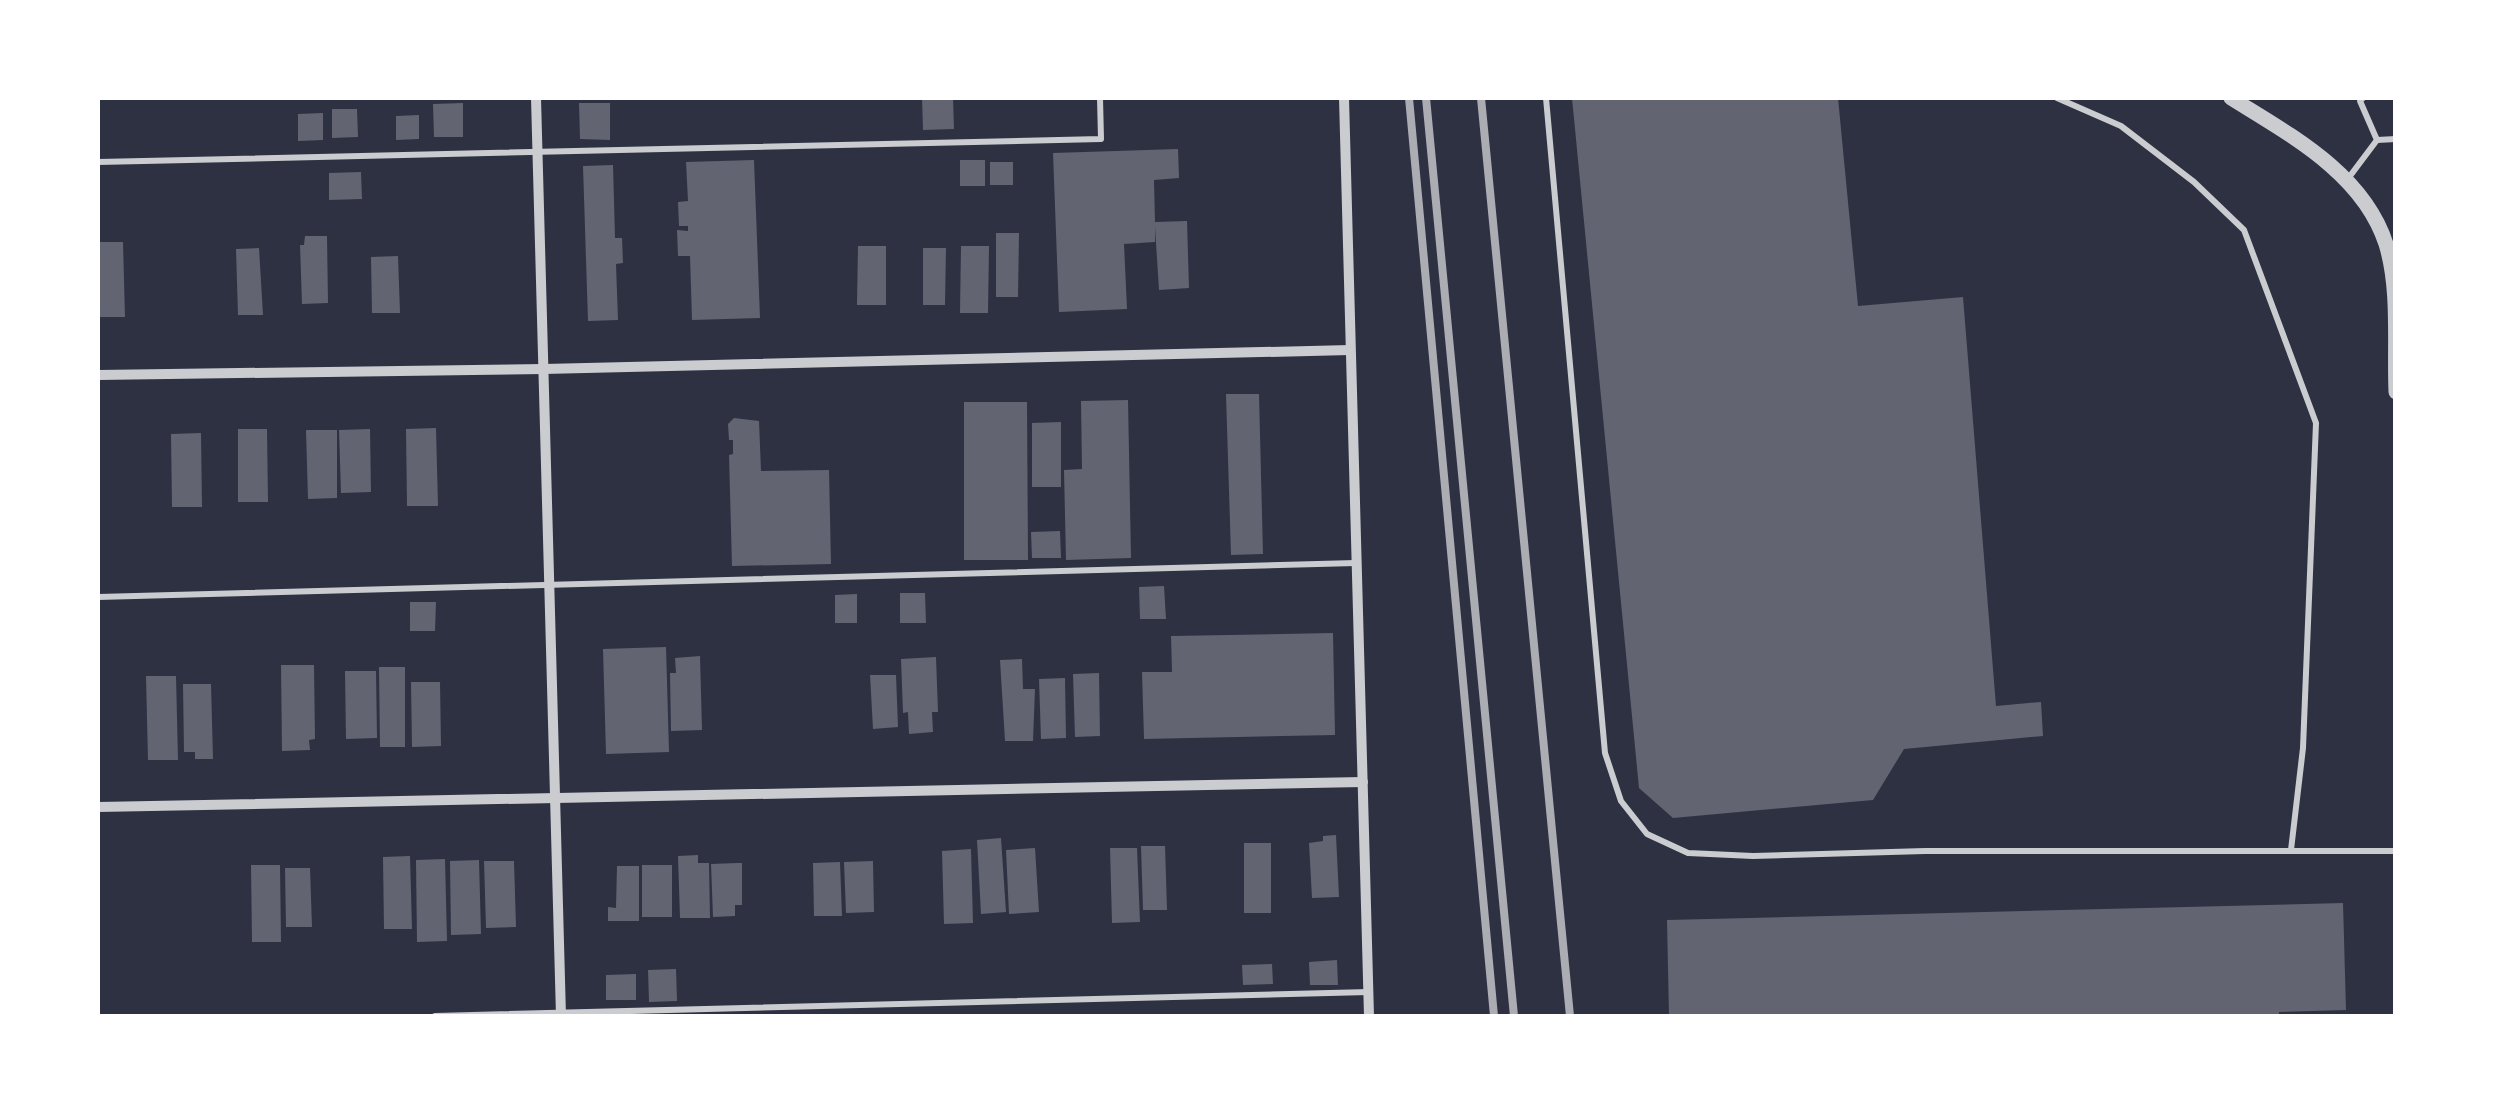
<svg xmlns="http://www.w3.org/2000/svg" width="2493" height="1114" viewBox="0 0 2493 1114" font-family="'Fira Sans Condensed',sans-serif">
	<rect width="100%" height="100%" fill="#2d3142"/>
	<g fill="#626471">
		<path d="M922,98H953L954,129L923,130Z"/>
		<path d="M1572,98H1838L1858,306L1963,297L1996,706L2041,702L2043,736L1904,749L1873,800L1673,818L1639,788Z"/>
		<path d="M463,103V137H434L433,104Z"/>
		<path d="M579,103H610V140L580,139Z"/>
		<path d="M332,109H357L358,137L332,138Z"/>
		<path d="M323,113V140L298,141V114Z"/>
		<path d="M419,115V139L396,140V116Z"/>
		<path d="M1178,149L1179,178L1154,180L1155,222L1187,221L1189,288L1159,290L1155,227V242L1124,244L1127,309L1059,312L1053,153Z"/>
		<path d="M754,160L760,318L692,320L690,256H678L677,230L688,231V226H679L678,202L688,201L686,162Z"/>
		<rect x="960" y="160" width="25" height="26"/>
		<rect x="990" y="162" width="23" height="23"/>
		<path d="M613,165L615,238H622L623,263L616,264L618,320L588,321L583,166Z"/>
		<path d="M361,172L362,199L329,200V173Z"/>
		<path d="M996,233H1019L1018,297H996Z"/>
		<path d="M305,236H327L328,303L302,304L300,245H304Z"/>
		<path d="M98,242H123L125,317H98Z"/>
		<path d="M858,246H886V305H857Z"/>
		<path d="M961,246H989L988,313H960Z"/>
		<path d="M259,248L263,315H238L236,249Z"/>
		<path d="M923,248H946L945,305H923Z"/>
		<path d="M398,256L400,313H372L371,257Z"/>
		<path d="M1226,394H1259L1263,554L1231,555Z"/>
		<path d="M1128,400L1131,558L1066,560L1064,470L1082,469L1081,401Z"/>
		<path d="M964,402H1027L1028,560H964Z"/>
		<path d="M734,418L759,421L761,471L829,470L831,564L732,566L729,455L733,454V440H729L728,424Z"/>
		<path d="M1061,422V487H1032V423Z"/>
		<path d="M436,428L438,506H407L406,429Z"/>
		<path d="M238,429H267L268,502H238Z"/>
		<path d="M370,429L371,492L341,493L339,430Z"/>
		<path d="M306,430H337V498L308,499Z"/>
		<path d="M201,433L202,507H172L171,434Z"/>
		<path d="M1060,531L1061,558H1032L1031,532Z"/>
		<path d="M1164,586L1166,619H1140L1139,587Z"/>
		<path d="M900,593H925L926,623H900Z"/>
		<path d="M857,594V623H835V595Z"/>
		<path d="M410,602H436L435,631H410Z"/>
		<path d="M1333,633L1335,735L1144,739L1142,672H1172L1171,636Z"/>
		<path d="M666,647L669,752L606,754L603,649Z"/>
		<path d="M700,656L702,730L671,731L670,673H676L675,658Z"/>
		<path d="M936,657L938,712H932L933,732L909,734L908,712L903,713L901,659Z"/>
		<path d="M1022,659L1023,689H1035L1033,741H1005L1000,660Z"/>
		<path d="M281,665H314L315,739L309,740L310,750L282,751Z"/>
		<path d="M379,667H405V747H380Z"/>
		<path d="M345,671H376L377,738L346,739Z"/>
		<path d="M1099,673L1100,736L1075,737L1073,674Z"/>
		<path d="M870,675H896L898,727L873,729Z"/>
		<path d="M146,676H176L178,760H148Z"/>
		<path d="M1065,678L1066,738L1041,739L1039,679Z"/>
		<path d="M411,682H440L441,746L412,747Z"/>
		<path d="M183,684H211L213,759H195V752H184Z"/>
		<path d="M1336,835L1339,897L1312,898L1309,843L1323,841V836Z"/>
		<path d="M1001,838L1006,912L981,914L977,840Z"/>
		<rect x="1244" y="843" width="27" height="70"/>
		<path d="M1141,846H1165L1167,910H1143Z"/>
		<path d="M1035,848L1039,912L1009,914L1006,850Z"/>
		<path d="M1110,848H1137L1140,922L1112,923Z"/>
		<path d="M971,849L973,923L944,924L942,851Z"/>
		<path d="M698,855V863H709L710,918H680L678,856Z"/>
		<path d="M410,856L412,929H384L383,857Z"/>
		<path d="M445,859L447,941L417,942L416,860Z"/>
		<path d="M479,860L481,934L451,935L450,861Z"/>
		<path d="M484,861H514L516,927L486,928Z"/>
		<path d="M873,861L874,912L846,913L844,862Z"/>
		<path d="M840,862L842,916H814L813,863Z"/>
		<path d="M737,863H742V905H735V916L713,917L711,864Z"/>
		<path d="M251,865H280L281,942H252Z"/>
		<rect x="642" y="865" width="30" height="52"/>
		<path d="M617,866H639V921H608V907L616,908Z"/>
		<path d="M285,868H310L312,927H286Z"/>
		<path d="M2343,903L2346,1010L2279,1012V1016H1669L1667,920Z"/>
		<path d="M1337,960L1338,985H1310L1309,962Z"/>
		<path d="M1272,964L1273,984L1243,985L1242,965Z"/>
		<path d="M676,969L677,1001L649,1002L648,970Z"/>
		<path d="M636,974V1000H606V975Z"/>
	</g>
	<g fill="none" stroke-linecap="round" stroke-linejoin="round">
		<g stroke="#caccd0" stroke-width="6">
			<path d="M1546,98L1605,753L1621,801L1647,834L1688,853L1753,856L1925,851H2396"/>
			<path d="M2057,98L2121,126L2194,182L2244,230L2316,423L2303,748L2291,850"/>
			<path d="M2363,98L2360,101L2377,140"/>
			<path d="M98,162L1101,139L1100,98"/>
			<path d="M2347,180L2377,140L2396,139"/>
			<path d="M98,597L1356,563"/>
			<path d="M435,1016L1369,992"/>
		</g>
		<g stroke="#caccd0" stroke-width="10">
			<path d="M536,98L561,1016"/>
			<path d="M1344,98L1369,1016"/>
			<path d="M98,375L544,369L1350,350"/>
			<path d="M98,807L1363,782"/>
		</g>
		<path stroke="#caccd0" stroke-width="15" d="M2231,98C2290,135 2363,173 2386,244C2400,290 2394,344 2396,392"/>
		<g stroke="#abadb3" stroke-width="8">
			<path d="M1409,98L1494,1016"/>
			<path d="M1426,98L1514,1016"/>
			<path d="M1481,98L1570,1016"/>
		</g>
	</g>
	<rect width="2493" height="1114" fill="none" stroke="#ffffff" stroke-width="200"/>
</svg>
